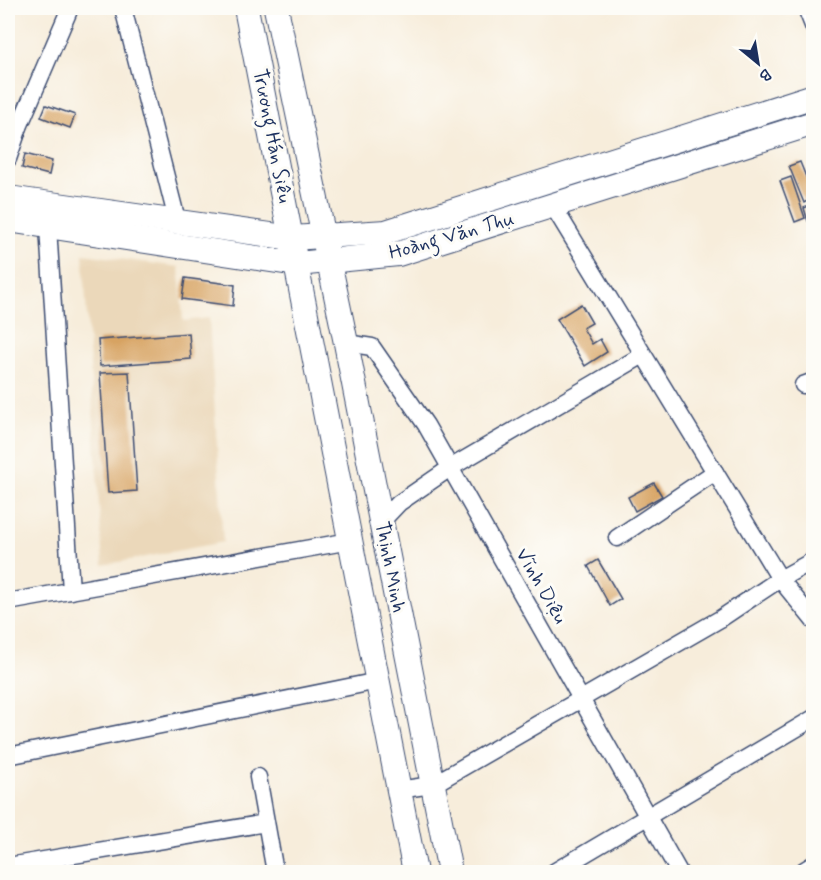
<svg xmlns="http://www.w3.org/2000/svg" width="821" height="880" viewBox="0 0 821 880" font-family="Mynerve,sans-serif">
	<rect width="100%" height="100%" fill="#fdfcf7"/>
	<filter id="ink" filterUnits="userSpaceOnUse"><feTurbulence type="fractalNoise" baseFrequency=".0167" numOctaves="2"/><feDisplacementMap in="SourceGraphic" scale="12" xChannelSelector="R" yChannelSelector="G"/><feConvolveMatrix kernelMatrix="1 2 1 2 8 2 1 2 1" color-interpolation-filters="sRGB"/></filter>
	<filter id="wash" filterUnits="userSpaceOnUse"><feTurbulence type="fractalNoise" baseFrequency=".008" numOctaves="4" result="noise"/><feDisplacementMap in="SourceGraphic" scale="24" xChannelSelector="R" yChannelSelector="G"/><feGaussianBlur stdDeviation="1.35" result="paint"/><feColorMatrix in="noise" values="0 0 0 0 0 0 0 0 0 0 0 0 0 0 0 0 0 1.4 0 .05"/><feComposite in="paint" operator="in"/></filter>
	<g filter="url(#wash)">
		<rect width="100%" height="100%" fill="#f7eddb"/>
		<path fill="#ebd8ba" d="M83,254L179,267L183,321L209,318L223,542L103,565Z"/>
		<g id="blocks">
			<g fill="#d7a362">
				<path d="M46,105L75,115L70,128L41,117Z"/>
				<path d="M25,154L52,161L49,175L22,168Z"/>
				<path d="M800,162L814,197L804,203L789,166Z"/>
				<path d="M791,177L805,218L795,222L780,181Z"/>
				<path d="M814,204V219L808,221L804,208Z"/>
				<path d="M185,278L235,285L233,306L182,299Z"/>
				<path d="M581,304L592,323L583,328L592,344L600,339L607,352L585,366L557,319Z"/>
				<path d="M189,333L191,359L100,366L98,340Z"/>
				<path d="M129,372L137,491L108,493L100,373Z"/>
				<path d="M8,460H11L12,484H8Z"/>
				<path d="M654,483L662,496L635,511L628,497Z"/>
				<path d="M598,560L621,599L610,606L588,566Z"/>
			</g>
		</g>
	</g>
	<g filter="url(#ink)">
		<use href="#blocks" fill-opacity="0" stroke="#3c4c71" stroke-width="1.5"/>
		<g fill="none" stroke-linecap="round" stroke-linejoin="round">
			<defs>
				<g id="street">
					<path d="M123,8L177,220"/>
					<path d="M806,8L814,28"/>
					<path d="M8,122L19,127L8,159"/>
					<path d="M19,127L70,8"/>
					<path d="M553,206L780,579L814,621"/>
					<path d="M48,227L71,591"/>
					<path d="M346,343L372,347L426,425L679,872"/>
					<path d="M803,385L814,381"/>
					<path d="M381,522L399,503L450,468L643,355"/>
					<path d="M617,538L715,472"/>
					<path d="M8,602L350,541"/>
					<path d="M8,756L378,681"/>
					<path d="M258,777L275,872"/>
					<path d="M398,790L432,785L720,619L780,579L814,560"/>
					<path d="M8,866L266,823"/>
					<path d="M554,872L814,718"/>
					<path d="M801,872L814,864"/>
				</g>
				<g id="secondary">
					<path d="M246,8L415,872"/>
					<path d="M276,8L346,343L450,872"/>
					<path d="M8,198L292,238L386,232L814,96"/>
					<path d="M8,220L297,264L398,254L814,123"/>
				</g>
			</defs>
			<use href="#street" stroke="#3c4c71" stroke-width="19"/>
			<use href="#secondary" stroke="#3c4c71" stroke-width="26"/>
			<use href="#street" stroke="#fff" stroke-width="16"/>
			<use href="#secondary" stroke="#fff" stroke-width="24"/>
		</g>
	</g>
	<g text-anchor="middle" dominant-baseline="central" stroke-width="6" stroke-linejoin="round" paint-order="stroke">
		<g font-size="20" fill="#1b2f5e" stroke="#fdfcf7">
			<text transform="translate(272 136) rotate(79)">Trương Hán Siêu</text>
			<text transform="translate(452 236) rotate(-16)">Hoàng Văn Thụ</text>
			<text transform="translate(390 567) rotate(79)">Thịnh Minh</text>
			<text transform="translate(541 586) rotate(60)">Vĩnh Diệu</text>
		</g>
	</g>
	<rect width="821" height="880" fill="none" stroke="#fdfcf7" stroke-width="30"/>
	<g transform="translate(758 63) rotate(150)" stroke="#fdfcf7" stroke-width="4.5" paint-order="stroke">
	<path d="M0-4.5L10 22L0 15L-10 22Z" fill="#1b2f5e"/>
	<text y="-9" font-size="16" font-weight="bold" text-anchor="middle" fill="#1b2f5e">B</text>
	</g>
</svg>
